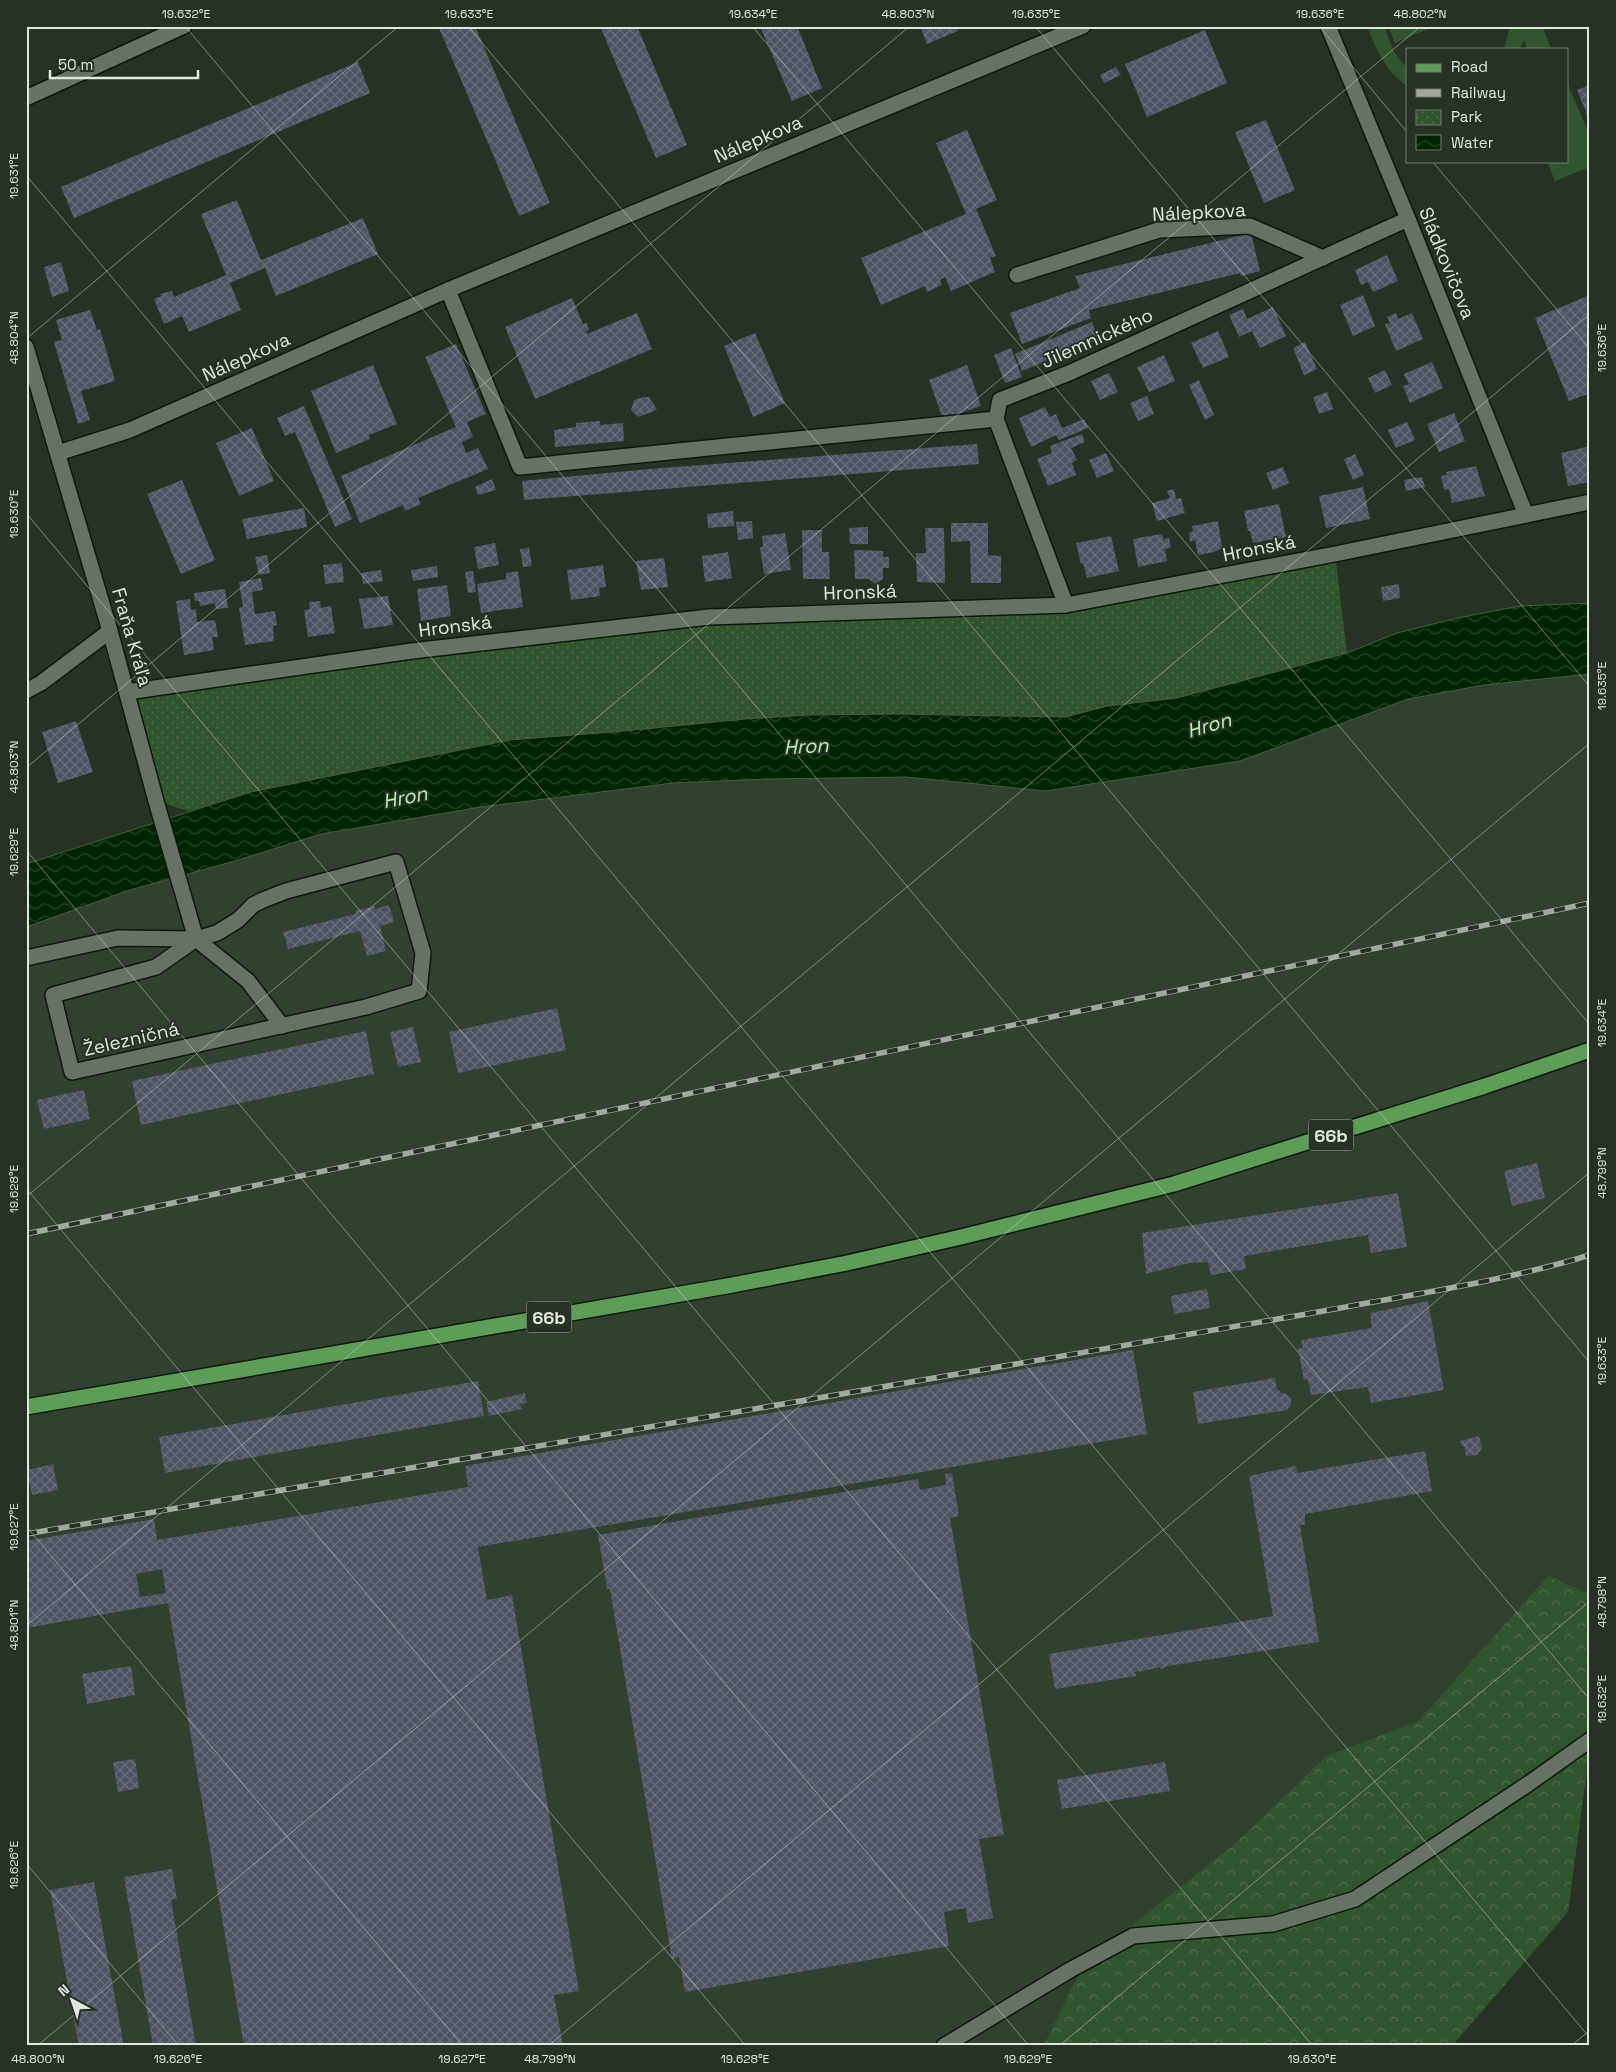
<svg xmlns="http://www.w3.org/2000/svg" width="1616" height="2072" viewBox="0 0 1616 2072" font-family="'Space Grotesk',sans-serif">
	<defs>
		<pattern id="forest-crowns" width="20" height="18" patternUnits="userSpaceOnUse" patternTransform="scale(1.25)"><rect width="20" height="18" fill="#30542c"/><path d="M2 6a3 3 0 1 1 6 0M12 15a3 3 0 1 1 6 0" fill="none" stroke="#4e6d4a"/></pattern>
		<pattern id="park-dots" width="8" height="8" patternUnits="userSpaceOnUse" patternTransform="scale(1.25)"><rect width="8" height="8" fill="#30542c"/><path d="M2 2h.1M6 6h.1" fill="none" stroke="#4e6d4a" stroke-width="1.8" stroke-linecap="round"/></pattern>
		<pattern id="water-waves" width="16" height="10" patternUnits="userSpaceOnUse" patternTransform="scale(1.25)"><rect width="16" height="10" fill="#002500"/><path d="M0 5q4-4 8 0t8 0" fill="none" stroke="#254525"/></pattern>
		<pattern id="building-cross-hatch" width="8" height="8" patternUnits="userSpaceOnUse" patternTransform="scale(1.25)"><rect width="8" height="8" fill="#4c5463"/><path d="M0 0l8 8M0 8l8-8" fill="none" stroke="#666d79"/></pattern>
	</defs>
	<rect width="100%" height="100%" fill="#273225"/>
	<path fill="#31402f" d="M1590,674V1594L1548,1577L1418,1721L1326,1756L1233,1845L1084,1963L1043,2046H26V927L130,890L321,834L481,807L673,783L767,779L906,777L1046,791L1240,761L1408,699L1484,685Z"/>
	<g fill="#30542c">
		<path d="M1367,26H1384L1394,52L1407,68V86C1385,70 1377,51 1367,26Z"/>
		<path d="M1388,26H1435L1395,43Z"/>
		<path d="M1510,26H1542L1551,48L1527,49L1524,40L1520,49H1504Z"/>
		<path d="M1567,82L1590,136V167L1555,181L1547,161H1567Z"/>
	</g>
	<path fill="url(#forest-crowns)" d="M1548,1576L1590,1594V1748L1568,1912L1452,2046H1043L1084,1963L1233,1845L1326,1756L1418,1721Z"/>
	<path fill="url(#park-dots)" d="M1335,554L1347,653L1177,698L1108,706L1065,717L896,714L808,715L745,719L624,731L510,740L251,792L189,811L156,801L127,692L709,617L1066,605Z"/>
	<path fill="url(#water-waves)" stroke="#435f43" d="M1590,603V674L1484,685L1408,699L1240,761L1046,791L906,777L767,779L673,783L481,807L321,834L235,861L130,890L26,927V864L251,792L510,740L624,731L745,719L808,715L896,714L1065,717L1108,706L1177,698L1347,653L1397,633L1462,617L1520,606Z"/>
	<g fill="url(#building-cross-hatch)" fill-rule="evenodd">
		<path d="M443,26H475L550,203L519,216L439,28Z"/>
		<path d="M600,26H637L687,145L656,158Z"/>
		<path d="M760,26H797L822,88L792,101Z"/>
		<path d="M920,26H956L958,31L927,44Z"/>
		<path d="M1205,30L1227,83L1147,117L1125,64Z"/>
		<path d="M358,62L370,93L74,218L61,187Z"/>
		<path d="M1116,67L1121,75L1104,83L1100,75Z"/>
		<path d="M1590,85V122L1577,90Z"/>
		<path d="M1266,120L1295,190L1264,203L1235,132Z"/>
		<path d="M967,130L997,200L976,209L996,256L990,258L995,272L951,291L945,277L940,280L942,285L927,292L925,286L881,305L861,258L966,214L936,143Z"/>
		<path d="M237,200L261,260L363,218L378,254L276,296L265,268L230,283L241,310L189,332L182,316L164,324L154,299L161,296L160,294L172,291L174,297L226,275L201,214Z"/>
		<path d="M1251,233L1260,271L1241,276L1240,273L1089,310L1091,318L1022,344L1010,313L1080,288L1075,276Z"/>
		<path d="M1387,255L1398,281L1373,292L1368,282L1361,285L1355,270Z"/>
		<path d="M61,262L69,291L52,297L44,267Z"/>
		<path d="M1363,295L1375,326L1353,336L1340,305Z"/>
		<path d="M1590,295V393L1569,401L1535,318Z"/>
		<path d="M572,298L583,324L587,323L589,330L586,331L587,334L637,313L652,349L535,399L505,327Z"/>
		<path d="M1273,307L1286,336L1260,348L1252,331L1239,337L1229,315L1243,309L1247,319Z"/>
		<path d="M90,310L97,330L100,329L115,381L81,391L90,420L78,424L54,342L62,340L56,320Z"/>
		<path d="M1396,313L1398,319L1412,313L1423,339L1396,351L1385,324L1390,323L1387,317Z"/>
		<path d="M1092,322L1099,339L1022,371L1015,354Z"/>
		<path d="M1218,331L1229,357L1203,368L1191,343Z"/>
		<path d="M755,333L785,403L753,417L724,346Z"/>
		<path d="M1305,342L1317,369L1304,375L1293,348Z"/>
		<path d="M456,344L486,414L467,422L473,437L462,442L466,453L478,448L488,469L418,498L421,504L405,511L403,505L360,523L341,476L456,427L425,357Z"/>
		<path d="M1011,348L1022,377L1005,383L994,355Z"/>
		<path d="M1164,355L1175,381L1149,392L1137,367Z"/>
		<path d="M1432,362L1443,388L1410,403L1403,386L1409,384L1404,374Z"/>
		<path d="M373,365L397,424L369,435L370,439L336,453L311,391Z"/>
		<path d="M967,365L981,406L943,419L929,380Z"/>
		<path d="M1385,370L1392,385L1375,393L1368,378Z"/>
		<path d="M1109,373L1118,392L1100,400L1091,381Z"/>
		<path d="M1199,380L1214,415L1205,420L1189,385Z"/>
		<path d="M1327,392L1333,409L1319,414L1313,397Z"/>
		<path d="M1147,396L1154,414L1138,421L1130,403Z"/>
		<path d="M644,397H649L657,410L638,417L631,410L634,400Z"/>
		<path d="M304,406L352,519L335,527L295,432L285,436L277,418Z"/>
		<path d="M1045,407L1050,417L1056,414L1062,428L1084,419L1088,428L1059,440L1056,435L1031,447L1019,418Z"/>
		<path d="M1454,413L1465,441L1439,452L1427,424Z"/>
		<path d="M600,421V425L623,423L624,441L555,447L554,430L576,427V423Z"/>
		<path d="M1407,422L1415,440L1396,448L1388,430Z"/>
		<path d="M252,428L274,481L239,496L216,443Z"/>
		<path d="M1082,434L1085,442L1071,448L1077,460L1072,463L1076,475L1048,486L1037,459L1052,453L1050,446Z"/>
		<path d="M977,444L979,464L524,500L522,481L650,469Z"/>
		<path d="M1590,446V482L1568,486L1561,453Z"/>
		<path d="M1106,453L1114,471L1097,478L1089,460Z"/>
		<path d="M1355,454L1364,475L1353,480L1344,459Z"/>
		<path d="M1476,466L1485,496L1452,503L1449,489L1444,490L1441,476L1447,475L1446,472Z"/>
		<path d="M1283,467L1289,483L1273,490L1266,473Z"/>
		<path d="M1422,477L1425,487L1406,491L1404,480Z"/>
		<path d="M492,479L496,490L478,495L475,487Z"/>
		<path d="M182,480L215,560L181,574L147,494Z"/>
		<path d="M1363,487L1370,519L1326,528L1319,496Z"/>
		<path d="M1174,489L1176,499L1181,498L1185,513L1157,521L1152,503L1170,498L1167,491Z"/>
		<path d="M1279,504L1286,537L1253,543L1250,531H1248L1244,511Z"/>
		<path d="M304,508L307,527L247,539L242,519Z"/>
		<path d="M733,511L734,526L708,528L707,514Z"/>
		<path d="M752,521L753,538L738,540L736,522Z"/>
		<path d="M1218,521L1222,548L1214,552L1198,555L1195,540L1190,542L1189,533L1193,531L1192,526Z"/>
		<path d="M951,523H988V555L1001,556V583H971L970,541L951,542Z"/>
		<path d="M868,527V544H850L849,528Z"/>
		<path d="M925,528H944L945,583L917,582L916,553H926Z"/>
		<path d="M802,530H822V552H829L830,579H803Z"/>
		<path d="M785,533L791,570L764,574L760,547H763L762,536Z"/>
		<path d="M1162,534L1163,539L1169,538L1171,547L1165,549L1167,561L1138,567L1133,539Z"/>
		<path d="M1111,536L1119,571L1087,578L1083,563L1081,564L1076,543Z"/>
		<path d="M495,543L499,565L478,569L474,547Z"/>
		<path d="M529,548L532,566L523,567L520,549Z"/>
		<path d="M854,550L883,551V557H889V568H883V579L875,584L869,579H855Z"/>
		<path d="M728,552L732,578L705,582L702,556Z"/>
		<path d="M267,555L270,573L259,575L255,557Z"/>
		<path d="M664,558L668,587L641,590L636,561Z"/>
		<path d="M342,563L344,582L325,584L323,565Z"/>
		<path d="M603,565L606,587L599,588L600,596L571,600L567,570Z"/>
		<path d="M437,566L438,577L413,581L411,570Z"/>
		<path d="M381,570L383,581L363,584L361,573Z"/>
		<path d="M473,571L476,592L468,593L465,572Z"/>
		<path d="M518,571L523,607L481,613L477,584L506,579V573Z"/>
		<path d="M261,578L263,590L252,592L255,614L275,611L277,625L273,626L274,641L245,645L239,608L243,607L239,582Z"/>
		<path d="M1399,584L1400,598L1383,601L1381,587Z"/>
		<path d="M447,585L451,616L421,621L417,589Z"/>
		<path d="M225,589L228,608L216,609L215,603L200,606L199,601H195L194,593Z"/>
		<path d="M388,596L393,625L364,629L359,599Z"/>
		<path d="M190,599L191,610L196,609L197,622L215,620L218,637H212L214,650L184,655L176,601Z"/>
		<path d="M320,601L321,608L331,606L335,633L308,637L304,610L310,609L309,602Z"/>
		<path d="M76,721L93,772L58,783L42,732Z"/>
		<path d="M389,905L394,922L380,926L386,951L367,956L360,931L288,949L283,932L356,914L355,911L375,906V909Z"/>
		<path d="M557,1008L566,1050L458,1073L449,1032Z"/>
		<path d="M413,1027L421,1062L398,1067L390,1032Z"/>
		<path d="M366,1031L374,1074L141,1125L132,1081Z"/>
		<path d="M84,1090L90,1119L44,1129L37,1100Z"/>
		<path d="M1537,1163L1545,1198L1512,1206L1504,1171Z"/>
		<path d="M1398,1193L1407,1247L1371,1253L1368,1235L1244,1256L1246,1269L1211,1275L1208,1262L1189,1263L1146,1274L1142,1233Z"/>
		<path d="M1207,1289L1210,1308L1174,1314L1171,1296Z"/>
		<path d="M1428,1301L1444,1390L1371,1403L1368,1387L1311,1395L1308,1380H1304L1298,1349L1303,1348L1301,1340L1372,1328L1370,1313Z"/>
		<path d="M1133,1350L1147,1434L478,1547L487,1600L512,1595L579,1991L554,1995L563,2046H244L168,1603L26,1628V1541L154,1519L157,1540L468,1487L465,1466ZM162,1569L166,1593L140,1597L136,1574Z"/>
		<path d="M1275,1378L1277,1390H1279L1281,1393L1287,1394L1291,1399V1405L1287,1410L1198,1424L1193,1392Z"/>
		<path d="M478,1381L484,1416L165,1473L159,1437Z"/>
		<path d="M525,1393L527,1403L520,1404L522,1409L489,1416L486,1402Z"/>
		<path d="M1479,1436L1482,1448L1477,1455L1466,1456L1464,1446H1462L1460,1441Z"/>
		<path d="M1425,1451L1432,1491L1305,1514V1525H1300L1319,1642L1168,1666L1161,1669L1160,1667L1139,1672V1671L1135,1672L1136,1676L1055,1689L1049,1654L1273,1616L1249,1476L1296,1466L1297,1473Z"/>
		<path d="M53,1464L58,1490L32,1495L27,1470Z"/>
		<path d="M952,1473L959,1516L950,1518L1004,1835L979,1839L993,1918L968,1923L966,1908L944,1912L949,1946L685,1992L679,1957L672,1959L610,1589H607L598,1535L918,1479L920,1490L946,1485L945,1474Z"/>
		<path d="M131,1666L135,1695L87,1704L82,1674Z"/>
		<path d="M135,1759L139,1788L118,1792L113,1762Z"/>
		<path d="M1165,1762L1170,1791L1062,1809L1057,1780Z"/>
		<path d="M172,1869L177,1899L171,1900L196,2046H153L124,1877Z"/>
		<path d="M94,1882L108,1960L124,2046H79L50,1890Z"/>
	</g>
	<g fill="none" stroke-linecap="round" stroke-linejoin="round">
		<defs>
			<g id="minor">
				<path d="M1328,26L1408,219L1526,515"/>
				<path d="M26,98L184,26"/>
				<path d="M1017,275L1159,230L1250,226L1323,258"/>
				<path d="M448,290L520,467L996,419"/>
				<path d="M26,347L110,631L156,801L196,939"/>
				<path d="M58,453L130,430L448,290L1083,26"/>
				<path d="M1066,605L996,419L1000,400L1069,373L1408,219"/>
				<path d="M26,691L41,683L110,631"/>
				<path d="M127,692L412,651L709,617L1066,605L1335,554L1590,502"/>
				<path d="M196,939L248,981L282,1026"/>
				<path d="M26,958L118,938L196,939L217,933L238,920L253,905L263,900L286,891L396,862L423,953L419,991L366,1007L72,1072L53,995L156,967L196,939"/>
				<path d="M944,2046L1070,1970L1133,1936L1273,1924L1355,1899L1528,1784L1590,1740"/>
			</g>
			<path id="major" d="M26,1407L727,1286L847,1263L961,1237L1174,1184L1485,1086L1590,1050"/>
		</defs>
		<use href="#minor" stroke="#0f190e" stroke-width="18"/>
		<use href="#major" stroke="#0f190e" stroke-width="18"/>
		<use href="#minor" stroke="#657264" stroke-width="15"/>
		<use href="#major" stroke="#5d9d57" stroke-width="15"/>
		<defs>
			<g id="rail">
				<path d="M26,1234L1590,903"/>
				<path d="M26,1534L1307,1314C1401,1296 1498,1283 1590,1255"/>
			</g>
		</defs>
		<use href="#rail" stroke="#a2aaa0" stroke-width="5.5"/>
		<use href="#rail" stroke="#273225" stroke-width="4" stroke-dasharray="11" stroke-linecap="butt"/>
	</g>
	<path fill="none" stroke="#e0e7df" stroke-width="1" stroke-opacity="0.45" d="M185,26L1590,1700M468,26L1590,1363M752,26L1590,1025M1035,26L1590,687M1319,26L1407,132M1432,161L1590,349M26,175L1590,2038M26,339L399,26M26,513L1313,2046M26,768L910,26M26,850L1029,2046M26,1188L746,2046M26,1197L1421,26M26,1526L463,2046M26,1626L1590,314M26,1863L179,2046M37,2046L1590,743M548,2046L1590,1172M1059,2046L1590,1601M1571,2046L1590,2030"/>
	<g text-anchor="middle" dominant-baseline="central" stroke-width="4" stroke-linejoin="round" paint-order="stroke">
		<g fill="#273225" stroke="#a8b1a7" stroke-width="1">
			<rect x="1308.5" y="1119.5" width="45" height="31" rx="4"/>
			<rect x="526.5" y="1301.5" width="45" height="31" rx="4"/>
		</g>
		<g font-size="18" font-weight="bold" fill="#e0e7df">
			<text x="1331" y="1135">66b</text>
			<text x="549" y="1317">66b</text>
		</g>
		<g font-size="19" fill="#e0e7df" stroke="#273225">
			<text transform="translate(758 139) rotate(-23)">Nálepkova</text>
			<text transform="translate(1199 212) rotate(-3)">Nálepkova</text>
			<text transform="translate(1447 263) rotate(68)">Sládkovičova</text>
			<text transform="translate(1097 338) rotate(-24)">Jilemnického</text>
			<text transform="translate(246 357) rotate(-24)">Nálepkova</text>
			<text transform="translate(1259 548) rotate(-11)">Hronská</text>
			<text transform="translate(860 592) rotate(-2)">Hronská</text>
			<text transform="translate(455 626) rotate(-7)">Hronská</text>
			<text transform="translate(132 637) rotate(74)">Fraňa Kráľa</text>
			<text transform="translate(131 1039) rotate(-13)">Železničná</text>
		</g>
		<g font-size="20" font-style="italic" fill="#b5f2ad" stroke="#273225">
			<text transform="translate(1209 725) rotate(-16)">Hron</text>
			<text transform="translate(806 746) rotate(-3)">Hron</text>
			<text transform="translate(405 797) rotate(-11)">Hron</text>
		</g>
	</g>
	<rect width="1616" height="2072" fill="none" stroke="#273225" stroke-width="55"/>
	<rect x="1406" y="48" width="162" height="115" fill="#273225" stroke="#717a6f"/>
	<rect x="1416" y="64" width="25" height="8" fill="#5d9d57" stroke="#717a6f"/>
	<text x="1451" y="72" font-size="15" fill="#e0e7df">Road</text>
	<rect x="1416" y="89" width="25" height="8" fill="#a2aaa0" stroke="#717a6f"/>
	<text x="1451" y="98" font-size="15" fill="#e0e7df">Railway</text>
	<rect x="1416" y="110" width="25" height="15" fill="url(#park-dots)" stroke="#717a6f"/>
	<text x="1451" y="122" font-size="15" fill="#e0e7df">Park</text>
	<rect x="1416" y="135" width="25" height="15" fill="url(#water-waves)" stroke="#717a6f"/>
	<text x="1451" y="148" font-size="15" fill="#e0e7df">Water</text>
	<g transform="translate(72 2000) rotate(320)" stroke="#273225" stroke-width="4" paint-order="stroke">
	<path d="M0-4L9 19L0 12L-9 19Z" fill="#e0e7df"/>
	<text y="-8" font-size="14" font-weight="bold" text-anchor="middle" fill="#e0e7df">N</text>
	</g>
	<path d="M50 70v8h148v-8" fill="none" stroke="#e0e7df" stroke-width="2.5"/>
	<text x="58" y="70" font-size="15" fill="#e0e7df" stroke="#273225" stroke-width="4" paint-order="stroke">50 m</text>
	<rect x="28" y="28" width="1560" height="2016" fill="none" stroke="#e0e7df" stroke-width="2"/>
	<g font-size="12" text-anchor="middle" fill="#e0e7df">
		<text x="186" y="18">19.632°E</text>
		<text x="469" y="18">19.633°E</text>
		<text x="753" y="18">19.634°E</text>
		<text x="908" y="18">48.803°N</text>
		<text x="1036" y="18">19.635°E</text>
		<text x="1320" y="18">19.636°E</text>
		<text x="1420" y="18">48.802°N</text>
		<text transform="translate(14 176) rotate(-90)" y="4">19.631°E</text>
		<text transform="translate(14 338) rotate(-90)" y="4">48.804°N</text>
		<text transform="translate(1602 348) rotate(-90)" y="4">19.636°E</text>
		<text transform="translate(14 514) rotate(-90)" y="4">19.630°E</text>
		<text transform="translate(1602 686) rotate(-90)" y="4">19.635°E</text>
		<text transform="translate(14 767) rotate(-90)" y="4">48.803°N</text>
		<text transform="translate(14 852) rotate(-90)" y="4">19.629°E</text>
		<text transform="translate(1602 1023) rotate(-90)" y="4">19.634°E</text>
		<text transform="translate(1602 1173) rotate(-90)" y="4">48.799°N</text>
		<text transform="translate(14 1189) rotate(-90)" y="4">19.628°E</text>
		<text transform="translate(1602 1361) rotate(-90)" y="4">19.633°E</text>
		<text transform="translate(14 1527) rotate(-90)" y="4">19.627°E</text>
		<text transform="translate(1602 1602) rotate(-90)" y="4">48.798°N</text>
		<text transform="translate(14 1625) rotate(-90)" y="4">48.801°N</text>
		<text transform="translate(1602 1699) rotate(-90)" y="4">19.632°E</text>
		<text transform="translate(14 1865) rotate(-90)" y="4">19.626°E</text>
		<text x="38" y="2063">48.800°N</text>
		<text x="178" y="2063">19.626°E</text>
		<text x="462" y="2063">19.627°E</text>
		<text x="550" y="2063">48.799°N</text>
		<text x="745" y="2063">19.628°E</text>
		<text x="1028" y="2063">19.629°E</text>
		<text x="1312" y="2063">19.630°E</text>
	</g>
</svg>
